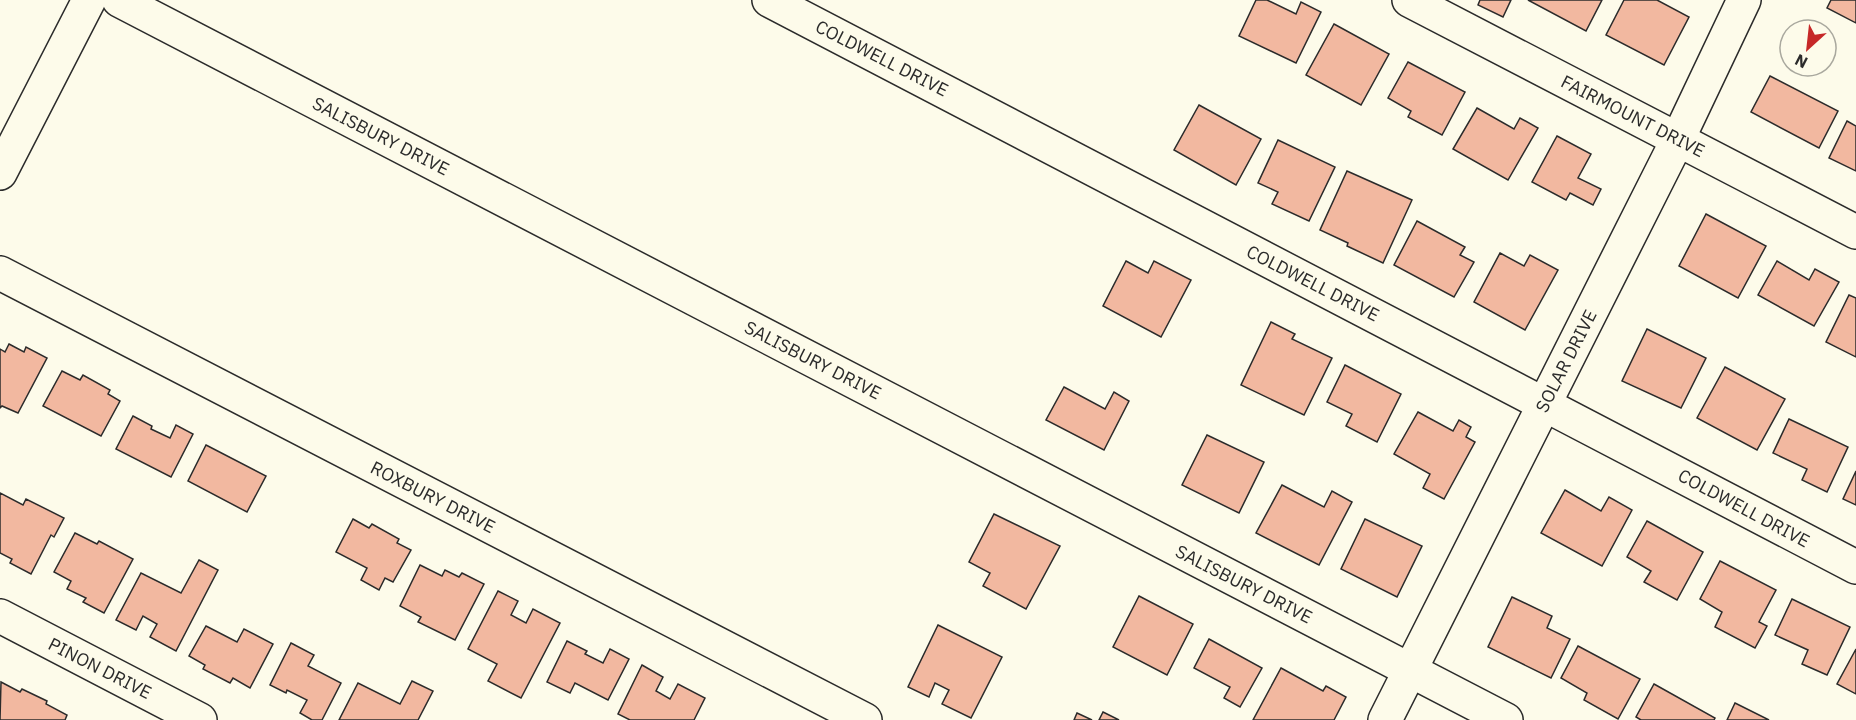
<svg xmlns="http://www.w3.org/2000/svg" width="1856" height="720" viewBox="0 0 1856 720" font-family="'IBM Plex Sans',sans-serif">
	<rect width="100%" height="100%" fill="#fdfbea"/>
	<g fill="#f2b8a0" stroke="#2b2b2b" stroke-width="1.5">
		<path d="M1256,0H1267L1296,14L1301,2L1321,12L1296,63L1239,36Z"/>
		<path d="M1480,0H1511L1503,17L1478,5Z"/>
		<path d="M1528,0H1602L1586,31Z"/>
		<path d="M1624,0H1657L1689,17L1664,65L1606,35Z"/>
		<path d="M1831,0H1856V23L1827,8Z"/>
		<path d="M1334,24L1389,54L1361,105L1306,75Z"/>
		<path d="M1408,62L1465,92L1442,135L1408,117L1411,111L1388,98Z"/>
		<path d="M1770,76L1838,111L1819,148L1751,112Z"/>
		<path d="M1199,105L1261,139L1236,185L1174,150Z"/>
		<path d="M1477,108L1514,129L1520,118L1538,128L1508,180L1453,149Z"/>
		<path d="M1847,121L1856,126V171L1829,158Z"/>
		<path d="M1557,136L1591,154L1578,178L1601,189L1593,205L1570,193L1566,200L1532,182Z"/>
		<path d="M1278,140L1335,167L1309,221L1272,204L1278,192L1258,183Z"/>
		<path d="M1347,171L1412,200L1383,263L1347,246L1348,243L1320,230Z"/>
		<path d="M1706,214L1766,246L1738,298L1679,266Z"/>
		<path d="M1417,221L1465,247L1460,255L1474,262L1454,297L1394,265Z"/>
		<path d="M1500,253L1524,266L1530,255L1558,270L1525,330L1474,302Z"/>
		<path d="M1126,261L1148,273L1154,261L1191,280L1161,337L1103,306Z"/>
		<path d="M1777,261L1809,280L1815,269L1839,282L1814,326L1758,295Z"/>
		<path d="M1849,295L1856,298V357L1826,342Z"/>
		<path d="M1271,322L1295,334L1292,339L1332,358L1304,415L1241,385Z"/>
		<path d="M1647,329L1706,358L1681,408L1622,381Z"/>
		<path d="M9,344L24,352L26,347L47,358L18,413L2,406L0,408V349L5,352Z"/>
		<path d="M1345,365L1401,394L1377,442L1346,426L1352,414L1327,402Z"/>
		<path d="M1725,367L1785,399L1757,450L1697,418Z"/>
		<path d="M62,371L80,380L83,375L110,390L108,394L120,401L101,436L43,406Z"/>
		<path d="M1064,387L1105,409L1114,392L1129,401L1104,450L1046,420Z"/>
		<path d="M1418,412L1453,431L1459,420L1471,427L1466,437L1475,442L1444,499L1423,488L1430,474L1394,454Z"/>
		<path d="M133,416L152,426L151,429L170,438L176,425L193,434L171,477L116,449Z"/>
		<path d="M1789,419L1848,447L1827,492L1802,480L1807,469L1773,453Z"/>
		<path d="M1207,435L1264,462L1239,513L1182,485Z"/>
		<path d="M206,445L266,476L247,512L188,481Z"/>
		<path d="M1856,471V505L1843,499Z"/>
		<path d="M1282,485L1324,507L1332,491L1352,502L1319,565L1256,533Z"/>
		<path d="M1565,490L1601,511L1609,497L1632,510L1602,566L1541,533Z"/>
		<path d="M0,493L23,505L26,499L64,518L54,537L51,535L31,574L10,563L12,559L0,553Z"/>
		<path d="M994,514L1060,546L1026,609L983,586L990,573L969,562Z"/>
		<path d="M353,519L369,528L372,524L399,539L397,543L411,550L393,582L385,578L379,590L361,580L367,568L336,552Z"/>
		<path d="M1365,519L1422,546L1397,597L1341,569Z"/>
		<path d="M1647,521L1703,552L1677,600L1644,582L1651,571L1627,557Z"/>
		<path d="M75,533L97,544L99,541L133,559L104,613L83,602L86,598L67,589L71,581L54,572Z"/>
		<path d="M199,560L218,570L176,651L150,637L157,624L143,616L136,630L116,620L141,573L181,593Z"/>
		<path d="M1720,561L1776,590L1759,622L1767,626L1755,648L1715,627L1722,612L1700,599Z"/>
		<path d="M420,565L442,576L445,570L459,577L462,573L484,584L455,640L418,622L421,617L400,606Z"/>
		<path d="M498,591L518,601L511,615L526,623L533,609L560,623L521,698L488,681L497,664L468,649Z"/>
		<path d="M1139,596L1193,624L1167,675L1113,647Z"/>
		<path d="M1512,597L1552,616L1547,628L1570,639L1551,678L1488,647Z"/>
		<path d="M1792,599L1850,627L1827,675L1802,664L1808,650L1775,635Z"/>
		<path d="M938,625L1002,657L971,718L942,704L949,690L935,683L929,697L908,687Z"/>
		<path d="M206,626L237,642L244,629L273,644L250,688L233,678L230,683L203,669L205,665L189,656Z"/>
		<path d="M1209,639L1262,668L1240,707L1224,698L1230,687L1194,668Z"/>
		<path d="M567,641L587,651L585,654L603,663L610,649L629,659L608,700L575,683L570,693L547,682Z"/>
		<path d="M291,643L314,655L308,666L341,683L322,720H312L300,713L307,700L287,690L286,693L270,685Z"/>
		<path d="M1578,646L1640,679L1618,719L1584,700L1587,693L1561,678Z"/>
		<path d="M1856,649V694L1837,684Z"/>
		<path d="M642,665L663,677L656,691L670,699L678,684L705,698L694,720H630L618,714Z"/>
		<path d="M1281,668L1323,691L1326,686L1346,697L1334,720H1253Z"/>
		<path d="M412,681L433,691L418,720H339L358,683L400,704Z"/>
		<path d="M1,682L20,692L22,689L47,701L46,704L67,715L65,720H0Z"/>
		<path d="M1654,684L1715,718L1714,720H1641L1636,717Z"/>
		<path d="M1735,703L1769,720H1727Z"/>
		<path d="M1103,712L1119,720H1099Z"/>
		<path d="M1077,713L1092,720H1074Z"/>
	</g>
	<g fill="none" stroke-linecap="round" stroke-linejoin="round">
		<defs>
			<g id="minor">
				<path d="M119,0L1506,720"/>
				<path d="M769,0L1856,567"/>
				<path d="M1409,0L1856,232"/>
				<path d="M0,173L89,0"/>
				<path d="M0,273L865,720"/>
				<path d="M0,616L200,720"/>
				<path d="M1385,720L1678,139L1744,0"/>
			</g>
		</defs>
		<use href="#minor" stroke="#2b2b2b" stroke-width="36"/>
		<use href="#minor" stroke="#fdfbea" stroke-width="33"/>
	</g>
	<g text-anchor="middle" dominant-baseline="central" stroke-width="4.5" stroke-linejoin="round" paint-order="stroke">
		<g font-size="18" fill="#2b2b2b" stroke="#fdfbea">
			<text transform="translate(882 58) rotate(27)">COLDWELL DRIVE</text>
			<text transform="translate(1633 116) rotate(27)">FAIRMOUNT DRIVE</text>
			<text transform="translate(381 136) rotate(27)">SALISBURY DRIVE</text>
			<text transform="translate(1313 283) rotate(27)">COLDWELL DRIVE</text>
			<text transform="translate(813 360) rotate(27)">SALISBURY DRIVE</text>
			<text transform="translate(1566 361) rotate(-63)">SOLAR DRIVE</text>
			<text transform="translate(433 497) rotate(27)">ROXBURY DRIVE</text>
			<text transform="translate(1744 508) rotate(28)">COLDWELL DRIVE</text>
			<text transform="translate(1244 584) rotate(27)">SALISBURY DRIVE</text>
			<text transform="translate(100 668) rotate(27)">PINON DRIVE</text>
		</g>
	</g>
	<g transform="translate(1808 48) rotate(207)"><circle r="28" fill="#fdfbea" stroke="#a9a89e" stroke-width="1.5"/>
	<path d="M0-4.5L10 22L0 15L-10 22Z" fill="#c62828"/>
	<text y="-9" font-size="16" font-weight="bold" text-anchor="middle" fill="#2b2b2b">N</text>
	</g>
</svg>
